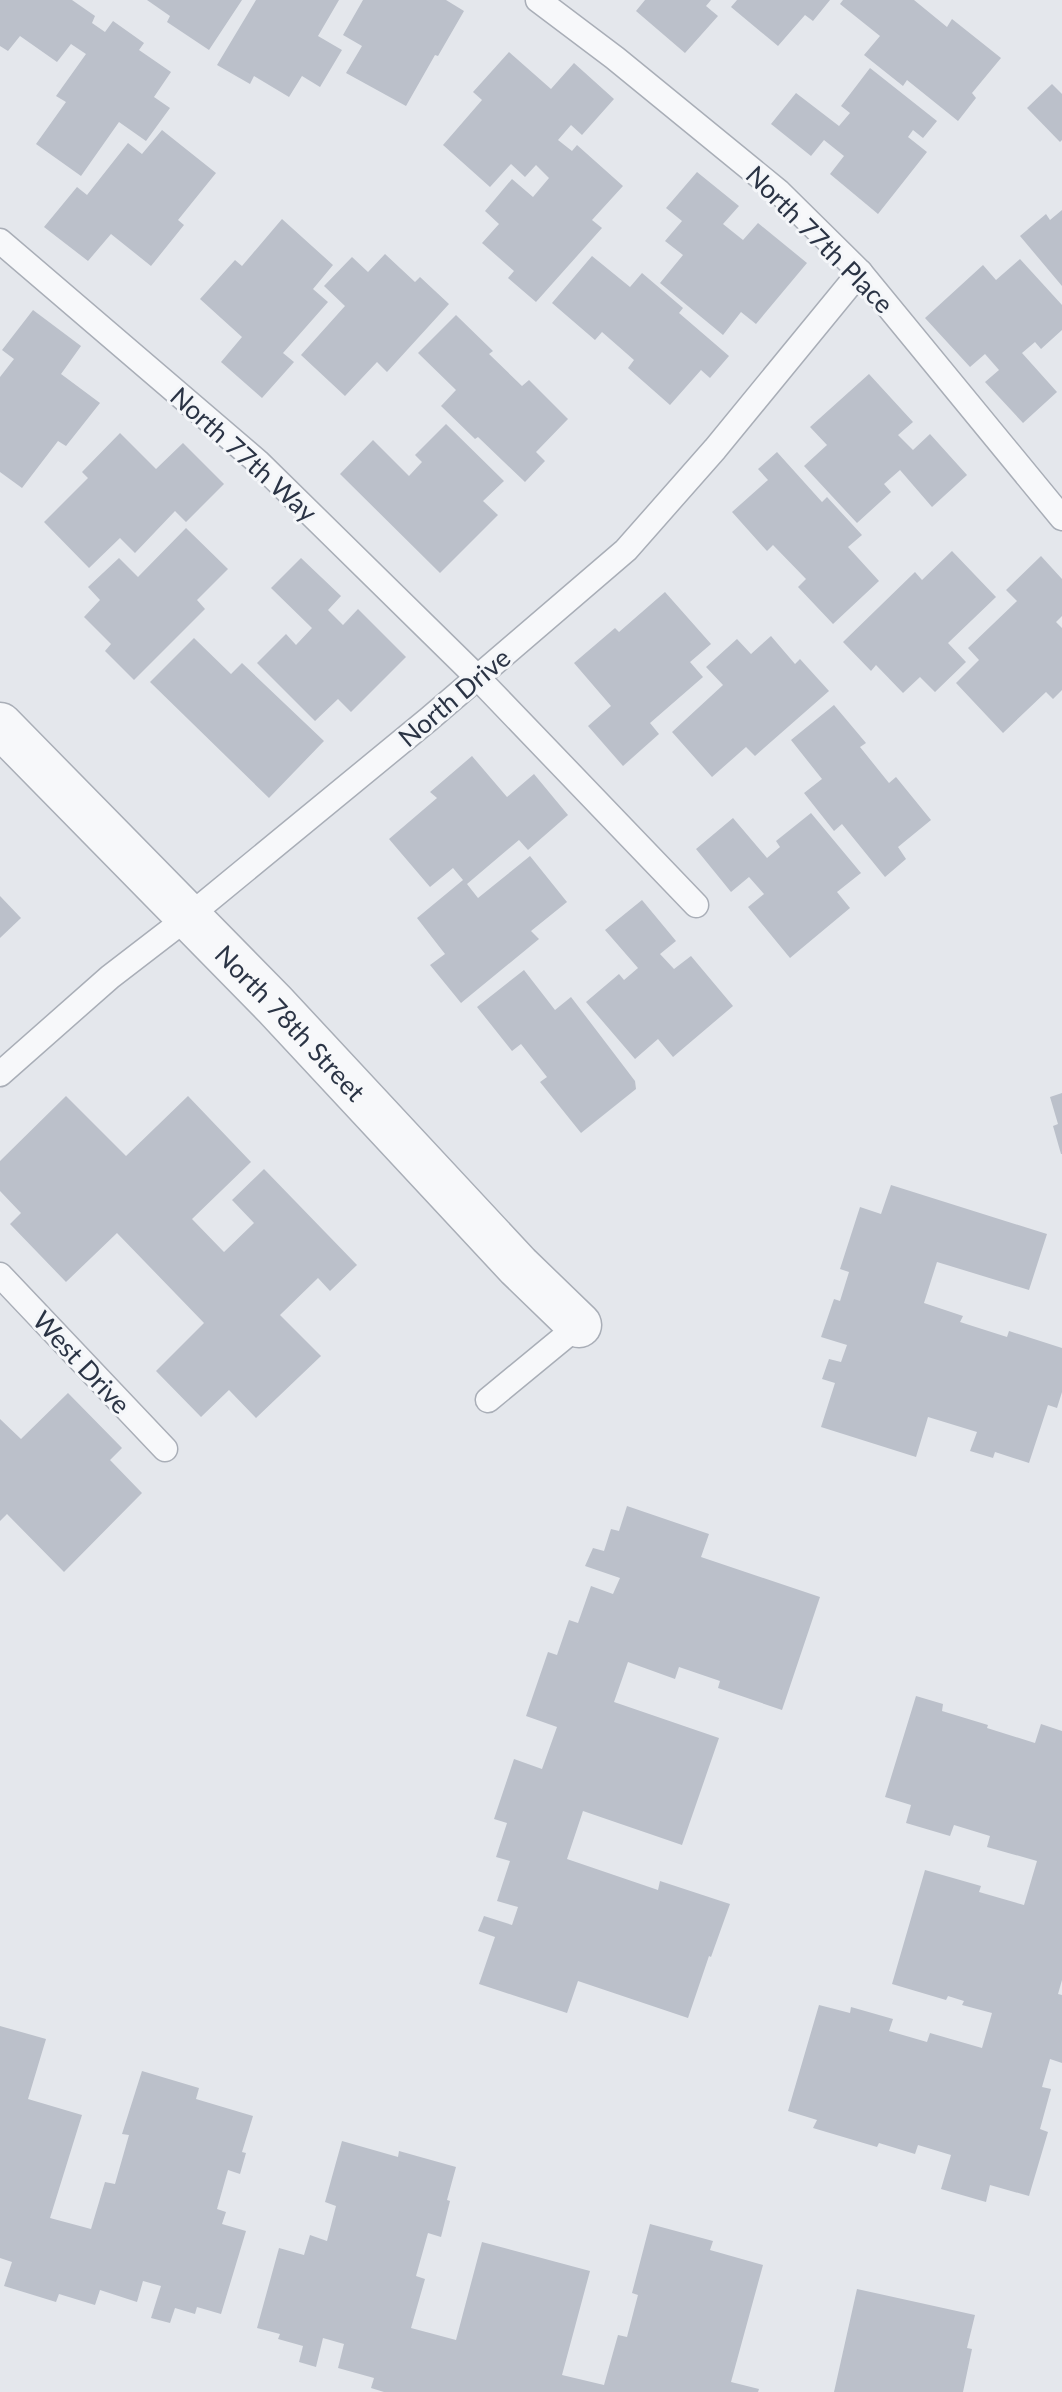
<svg xmlns="http://www.w3.org/2000/svg" width="1062" height="2392" viewBox="0 0 1062 2392" font-family="Lato,sans-serif">
	<rect width="100%" height="100%" fill="#e4e7ec"/>
	<g fill="#bbc0ca">
		<path d="M0,0H72L95,16L92,23L105,32L113,21L144,43L139,50L171,72L154,97L170,108L146,141L119,122L81,176L36,144L66,102L56,96L86,54L71,44L57,62L20,36L8,51L0,46Z"/>
		<path d="M147,0H242L209,50L167,22L170,16Z"/>
		<path d="M256,0H339L318,36L342,50L320,87L302,76L289,97L254,76L250,84L217,65Z"/>
		<path d="M363,0H446L464,11L438,56L435,55L406,106L346,73L362,46L343,35Z"/>
		<path d="M645,0H711L706,6L718,16L685,53L636,11Z"/>
		<path d="M737,0H830L813,21L805,15L778,46L731,7Z"/>
		<path d="M843,0H914L947,27L952,19L1001,58L972,93L976,98L958,121L907,80L903,86L864,55L880,36L840,4Z"/>
		<path d="M509,52L551,89L574,63L614,99L582,135L571,125L558,140L572,151L577,145L623,186L592,220L602,228L536,302L508,278L514,271L482,243L499,224L485,211L512,179L533,197L549,178L536,165L525,177L511,164L490,187L443,145L482,100L473,92Z"/>
		<path d="M870,68L937,121L923,138L913,130L908,137L927,152L878,214L830,174L844,156L824,140L811,156L771,124L796,93L839,126L850,113L841,106Z"/>
		<path d="M1052,84L1062,94V140L1060,142L1027,108Z"/>
		<path d="M162,130L216,173L178,220L184,225L151,266L111,234L88,261L44,227L77,187L87,195L128,143L142,154Z"/>
		<path d="M697,172L739,206L723,224L743,240L758,223L807,263L756,324L741,312L723,335L660,283L683,255L665,241L682,221L666,208Z"/>
		<path d="M1062,210V286L1020,236L1046,214L1050,220Z"/>
		<path d="M282,219L333,265L313,289L328,302L283,353L294,362L262,398L221,362L242,337L200,299L235,260L242,266Z"/>
		<path d="M385,254L415,282L420,277L449,304L387,372L377,362L345,396L301,355L345,306L324,286L352,257L368,272Z"/>
		<path d="M592,256L630,287L642,273L683,308L679,313L729,356L710,378L701,370L670,405L628,368L634,360L602,332L595,340L552,303Z"/>
		<path d="M1020,259L1062,305V330L1041,349L1035,342L1022,353L1057,392L1023,423L985,382L999,370L985,354L970,367L925,318L983,265L996,280Z"/>
		<path d="M33,310L81,346L61,374L100,403L66,446L58,441L22,488L0,472V377L14,359L2,350Z"/>
		<path d="M456,315L493,351L489,354L522,386L529,380L568,419L536,452L545,461L525,482L478,437L475,439L441,406L456,390L418,353Z"/>
		<path d="M869,374L913,422L898,435L913,450L930,434L967,475L932,507L900,470L884,484L891,492L857,523L804,466L827,445L810,427Z"/>
		<path d="M446,424L504,481L483,501L498,515L440,573L340,474L373,440L409,476L422,462L415,455Z"/>
		<path d="M120,433L156,469L183,443L224,484L186,522L175,511L135,553L120,538L89,568L44,522L88,478L82,472Z"/>
		<path d="M777,452L822,502L827,497L862,535L848,547L879,581L833,624L798,587L806,579L773,545L767,551L732,512L768,480L758,469Z"/>
		<path d="M186,528L228,569L197,600L205,609L134,680L105,651L111,644L84,617L100,600L88,587L119,558L138,577Z"/>
		<path d="M952,551L996,597L948,643L966,662L935,692L920,677L903,693L876,665L871,671L843,642L915,572L922,580Z"/>
		<path d="M1041,556L1062,579V616L1056,622L1062,628V690L1053,699L1046,692L1003,733L956,683L979,660L968,648L1017,601L1006,590Z"/>
		<path d="M301,558L341,596L328,610L343,625L358,609L406,657L351,712L338,699L315,721L257,663L286,634L296,645L312,628L271,588Z"/>
		<path d="M665,592L711,644L690,662L703,677L650,723L659,734L623,766L588,726L611,706L574,663L615,628L619,632Z"/>
		<path d="M771,636L795,664L800,659L829,691L755,756L746,747L712,777L672,732L723,685L706,667L737,639L751,654Z"/>
		<path d="M194,638L231,674L242,663L324,741L269,798L150,682Z"/>
		<path d="M834,705L866,743L860,747L889,783L896,777L931,820L898,847L906,859L885,877L842,824L834,831L804,793L822,779L791,740Z"/>
		<path d="M472,756L507,797L534,774L568,815L528,850L519,840L467,884L478,898L530,856L567,902L531,931L539,939L461,1003L430,965L445,954L417,918L463,880L453,868L430,887L389,839L437,798L430,792Z"/>
		<path d="M811,813L861,873L837,892L850,908L790,958L748,907L764,894L749,877L731,892L696,849L733,818L767,858L780,847L776,841Z"/>
		<path d="M0,896L21,918L0,938Z"/>
		<path d="M642,900L676,941L660,954L674,969L691,956L733,1006L673,1057L658,1039L635,1059L586,1002L619,974L624,980L638,968L605,930Z"/>
		<path d="M524,970L555,1010L571,997L635,1081L636,1089L581,1133L540,1082L547,1077L521,1044L512,1051L477,1007Z"/>
		<path d="M1062,1093V1154H1061L1053,1126L1058,1124L1050,1097Z"/>
		<path d="M66,1096L126,1156L188,1096L251,1162L192,1219L224,1252L254,1223L232,1200L264,1169L357,1265L330,1291L318,1278L280,1315L321,1356L256,1418L229,1390L201,1417L156,1371L204,1323L117,1233L66,1282L10,1224L21,1213L0,1191V1161Z"/>
		<path d="M891,1185L1047,1234L1029,1290L937,1262L924,1303L963,1316L960,1322L1007,1337L1009,1331L1062,1348V1392L1057,1408L1048,1405L1029,1463L995,1452L993,1458L970,1451L977,1432L928,1417L916,1457L821,1427L835,1383L822,1379L829,1359L841,1362L847,1345L821,1337L834,1299L840,1301L849,1272L840,1269L860,1207L881,1214Z"/>
		<path d="M68,1393L122,1448L110,1460L142,1493L64,1572L7,1514L0,1521V1419L21,1439Z"/>
		<path d="M627,1506L709,1534L701,1557L820,1597L782,1710L718,1688L720,1681L679,1667L675,1679L628,1662L614,1702L719,1738L682,1845L583,1811L567,1859L658,1890L660,1881L730,1904L711,1957L709,1956L688,2018L578,1981L567,2013L479,1984L495,1937L478,1931L484,1916L512,1925L518,1907L497,1901L510,1861L496,1857L507,1823L494,1819L514,1759L542,1769L557,1727L526,1716L548,1652L557,1655L569,1620L578,1623L591,1586L613,1594L620,1578L585,1566L593,1548L604,1551L611,1529L619,1531Z"/>
		<path d="M916,1696L943,1704L942,1711L988,1725L987,1728L1035,1743L1041,1724L1062,1731V1980L1058,1994L1062,1995V2063L1050,2059L1042,2087L1051,2089L1040,2129L1048,2132L1029,2196L990,2185L986,2202L941,2189L951,2155L918,2145L915,2154L879,2143L877,2147L813,2128L817,2120L788,2111L819,2005L850,2013L851,2007L893,2019L889,2031L927,2042L930,2033L982,2048L992,2013L962,2005L964,2001L948,1996L946,2000L892,1984L925,1870L981,1886L979,1892L1024,1905L1037,1861L987,1847L990,1836L954,1825L950,1836L906,1823L911,1805L885,1797Z"/>
		<path d="M0,2026L46,2039L28,2099L82,2115L50,2218L91,2229L105,2182L115,2184L129,2135L122,2134L142,2071L199,2088L196,2099L253,2116L242,2152L246,2153L240,2174L228,2170L217,2209L226,2212L222,2224L246,2231L221,2314L197,2307L195,2314L175,2308L170,2323L151,2318L161,2286L143,2281L137,2302L100,2290L95,2305L59,2294L56,2302L4,2286L12,2262L0,2258Z"/>
		<path d="M342,2141L398,2157L399,2151L456,2167L447,2200L450,2201L441,2237L428,2233L416,2276L425,2279L411,2328L456,2340L482,2242L590,2271L562,2375L604,2385L618,2335L627,2337L638,2295L632,2293L650,2224L713,2241L710,2250L763,2265L731,2382L759,2389L758,2392H384L371,2388L374,2378L338,2368L344,2344L323,2338L316,2367L299,2362L303,2346L278,2339L280,2334L257,2328L279,2248L304,2255L310,2235L327,2241L336,2206L325,2202Z"/>
		<path d="M857,2289L975,2315L967,2348L972,2349L963,2392H834Z"/>
	</g>
	<g fill="none" stroke-linecap="round" stroke-linejoin="round">
		<defs>
			<g id="service">
				<path d="M538,0L615,58L779,192L860,272L1062,518"/>
				<path d="M0,241L258,462L478,678L696,905"/>
				<path d="M0,1074L110,977L188,917L429,719L626,550L715,449L860,272"/>
				<path d="M0,1275L165,1449"/>
				<path d="M488,1400L579,1325"/>
			</g>
			<g id="tertiary">
				<path id="s1" d="M0,725L275,1005L518,1266L579,1325"/>
			</g>
		</defs>
		<use href="#service" stroke="#a9aeb7" stroke-width="27"/>
		<use href="#tertiary" stroke="#a9aeb7" stroke-width="47"/>
		<use href="#service" stroke="#f7f8fa" stroke-width="24"/>
		<use href="#tertiary" stroke="#f7f8fa" stroke-width="44"/>
	</g>
	<g text-anchor="middle" dominant-baseline="central" stroke-width="6" stroke-linejoin="round" paint-order="stroke">
		<g font-size="26" fill="#2b3445" stroke="#f4f6f9">
			<text transform="translate(820 239) rotate(45)">North 77th Place</text>
			<text transform="translate(244 454) rotate(42)">North 77th Way</text>
			<text transform="translate(454 697) rotate(-40)">North Drive</text>
			<text stroke="none"><textPath href="#s1" startOffset="416">North 78th Street</textPath></text>
			<text transform="translate(82 1362) rotate(47)">West Drive</text>
		</g>
	</g>
</svg>
